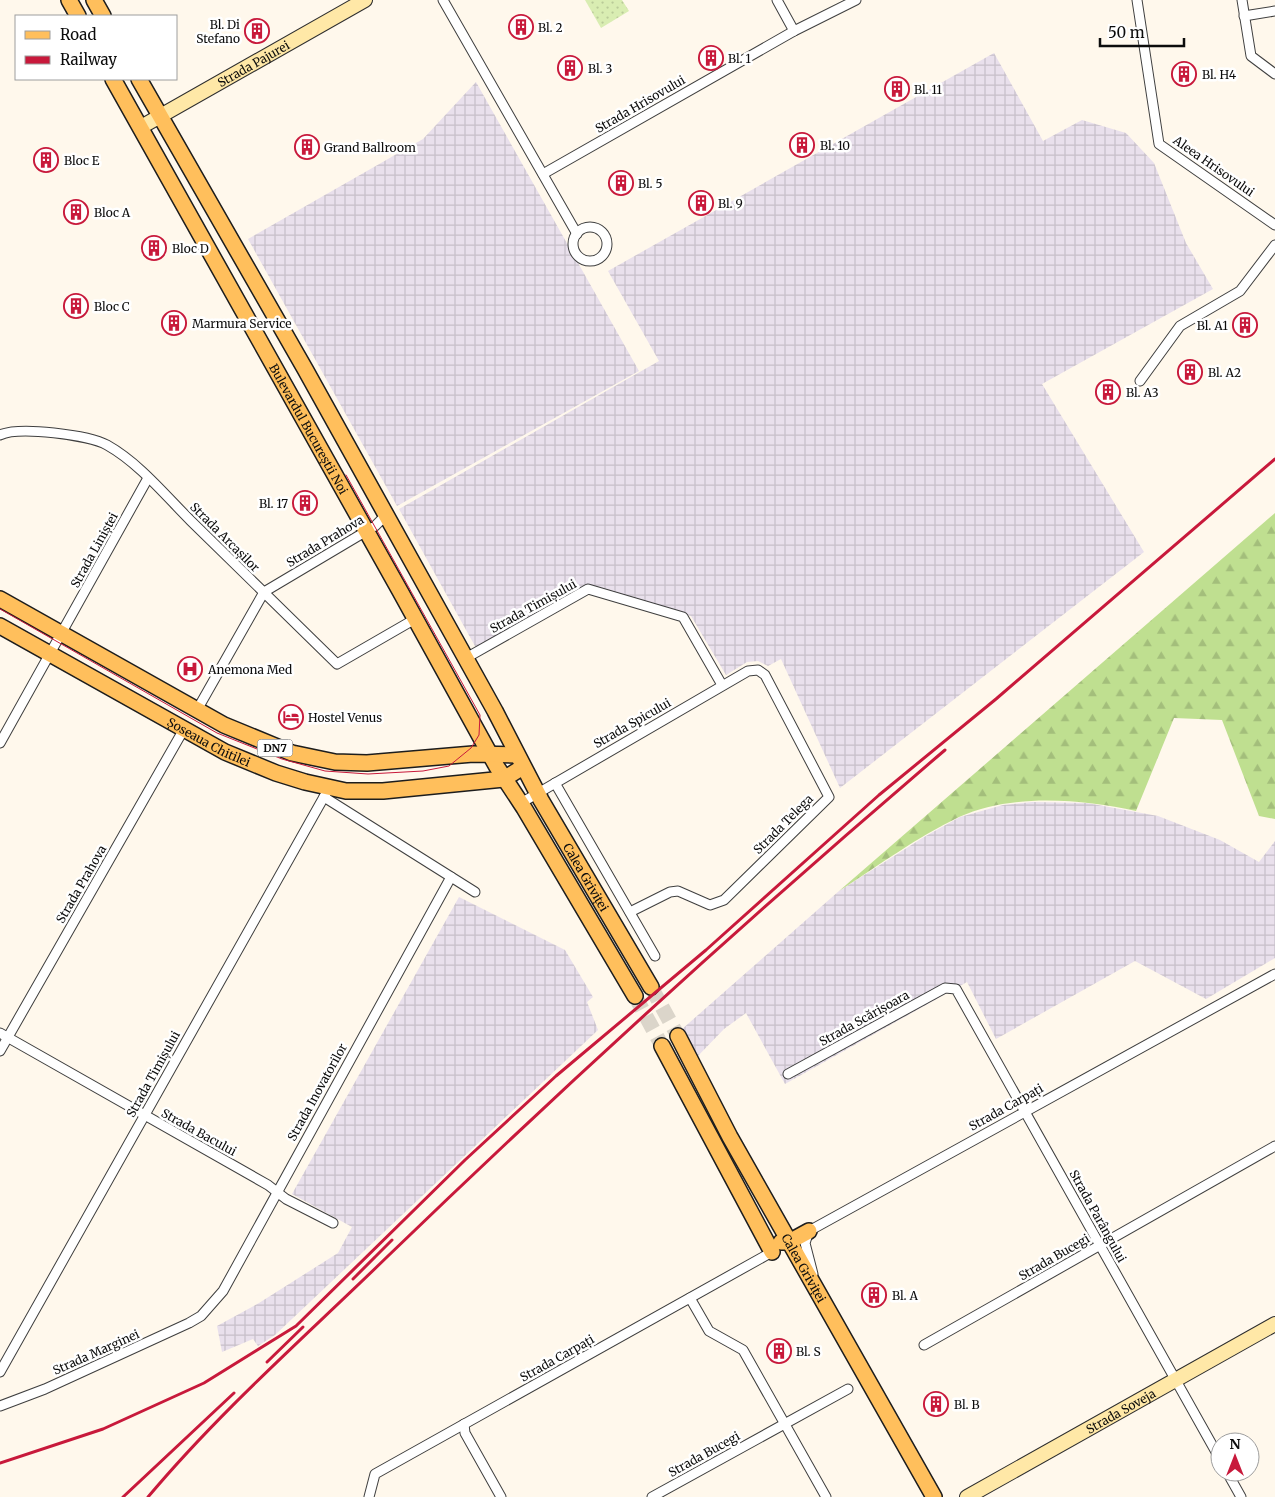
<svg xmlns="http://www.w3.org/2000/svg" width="1275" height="1497" viewBox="0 0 1275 1497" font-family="Merriweather,serif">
	<defs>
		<pattern id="industrial-grid" width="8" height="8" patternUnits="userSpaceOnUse" patternTransform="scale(1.25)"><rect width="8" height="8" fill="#e9e0ec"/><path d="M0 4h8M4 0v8" fill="none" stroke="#c7bfc9"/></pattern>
		<pattern id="grass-dots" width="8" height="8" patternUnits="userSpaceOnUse" patternTransform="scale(1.25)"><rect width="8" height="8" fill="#d9edb2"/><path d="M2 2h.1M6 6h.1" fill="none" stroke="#b9ca98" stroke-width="1.8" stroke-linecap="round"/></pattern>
		<pattern id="forest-firs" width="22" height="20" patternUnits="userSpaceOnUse" patternTransform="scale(1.25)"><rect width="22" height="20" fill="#bfdf90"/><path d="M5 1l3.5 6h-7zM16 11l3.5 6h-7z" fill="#a3be7b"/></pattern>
	</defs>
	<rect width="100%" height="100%" fill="#fff8ec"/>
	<g fill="url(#industrial-grid)">
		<path d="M994,53L1043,141L1082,120L1126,133L1154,163L1186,243L1213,289L1042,384L1144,552L840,788L781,659L768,666L758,661L747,662L726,675L691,616L583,587L476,648L399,509L659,361L608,271Z"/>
		<path d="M476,82L639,371L397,506L248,239L423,139Z"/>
		<path d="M1032,802L1087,803L1158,816L1220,840L1259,862L1275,841V958L1206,999L1135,961L996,1039L967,982L785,1084L746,1013L724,1029L695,1059L681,1030L839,891L924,837L960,817L1003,805Z"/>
		<path d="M459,897L565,950L593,997L587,1002L598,1030L275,1335L258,1346L253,1339L222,1352L217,1326L259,1303L338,1253L352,1227L292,1194Z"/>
	</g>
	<path fill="url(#grass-dots)" d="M585,0H622L629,11L601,28Z"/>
	<path fill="url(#forest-firs)" d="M1275,513V819L1259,816L1222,720L1174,718L1136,811C1081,799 1012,793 959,817C917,837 878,866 839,891Z"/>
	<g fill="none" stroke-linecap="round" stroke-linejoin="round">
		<g stroke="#dbd5ca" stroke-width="15" stroke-dasharray="15 8" stroke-linecap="butt">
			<path d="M651,987L678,1036"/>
			<path d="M635,996L662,1046"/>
		</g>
		<defs>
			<g id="street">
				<path d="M443,0L577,234"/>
				<path d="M777,0L794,31"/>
				<path d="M1137,0L1159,144L1275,225"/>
				<path d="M1242,0L1251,56L1275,74"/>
				<path d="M1244,16L1275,11"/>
				<path d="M543,174L794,31L856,0"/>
				<circle cx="590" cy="244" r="17"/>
				<path d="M1140,381L1180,326L1240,291L1275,245"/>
				<path d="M0,435C19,426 89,435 107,445C139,463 165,495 191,521C240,569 288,616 337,664L415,619"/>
				<path d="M466,658L588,589L683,617L722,685"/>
				<path d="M197,710L264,592L375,526L385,516"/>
				<path d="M0,743L148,478"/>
				<path d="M555,783L655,956"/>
				<path d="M324,797L475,892"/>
				<path d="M521,803L748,671L758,670L765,675L829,797L724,900L710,905L678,891L670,892L630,912"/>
				<path d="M0,1033L268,1185L286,1199L333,1223"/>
				<path d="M0,1051L184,729"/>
				<path d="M788,1074L945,988L956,989L1220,1459"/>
				<path d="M813,1274L805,1243L809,1231L1275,974"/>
				<path d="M690,1298L709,1331L743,1350L826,1497"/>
				<path d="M924,1345L1275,1146"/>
				<path d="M0,1372L329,788"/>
				<path d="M0,1406L45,1389L189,1323L201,1316L223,1291L451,877"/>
				<path d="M464,1424L465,1433L501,1497"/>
				<path d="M1227,1472L1241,1497"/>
				<path d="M369,1497L375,1474L772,1252"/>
				<path d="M652,1497L848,1389"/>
			</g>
			<g id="secondary">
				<path id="s1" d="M141,127L365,0"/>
				<path id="s2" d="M967,1497L1275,1324"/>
			</g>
			<g id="primary">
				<path d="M69,0L78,16"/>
				<path d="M94,0L103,16"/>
				<path id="s3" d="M113,79L400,591L497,767L524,808L635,996"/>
				<path id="s4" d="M139,79L305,369L495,711L541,800L651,987"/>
				<path d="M0,599L224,725L292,753L335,762L367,763L473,754L516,755"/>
				<path id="s5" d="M0,626L225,752L276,773L305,782L346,791H383L504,779L523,767"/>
				<path id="s6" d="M678,1036L730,1137L934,1497"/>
				<path d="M662,1046L772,1252"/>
				<path d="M781,1242H789L809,1231"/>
			</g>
		</defs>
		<use href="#street" stroke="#3f3f3f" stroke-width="11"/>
		<use href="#secondary" stroke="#2e2e2e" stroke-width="16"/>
		<use href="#primary" stroke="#1d1d1d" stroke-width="18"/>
		<use href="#street" stroke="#fff" stroke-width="9"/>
		<use href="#secondary" stroke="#ffe8a7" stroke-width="14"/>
		<use href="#primary" stroke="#ffbf5c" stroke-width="15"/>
		<path stroke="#c8193b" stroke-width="1" d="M0,609L217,733L282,759L325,771L368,774L423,771L449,766L471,748L479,735L480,715L346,475"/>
		<g stroke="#c8193b" stroke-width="3">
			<path d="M353,1279L392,1240"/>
			<path d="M267,1362L303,1327"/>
			<path d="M0,1463L103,1429L204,1383L296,1326L465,1160L556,1076L706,950L879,795L996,699L1275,459"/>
			<path d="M123,1497L234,1393"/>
			<path d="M148,1497C221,1410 307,1335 388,1256C568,1082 754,913 945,750"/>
		</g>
	</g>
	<defs>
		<symbol id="building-ring" viewBox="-11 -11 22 22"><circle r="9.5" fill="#fff" stroke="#c8193b" stroke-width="1.5"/><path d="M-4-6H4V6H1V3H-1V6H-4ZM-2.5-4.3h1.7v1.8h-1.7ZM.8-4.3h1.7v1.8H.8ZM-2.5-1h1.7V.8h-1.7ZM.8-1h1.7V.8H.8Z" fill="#c8193b"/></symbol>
		<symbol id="hospital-ring" viewBox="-11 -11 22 22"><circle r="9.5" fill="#fff" stroke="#c8193b" stroke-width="1.5"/><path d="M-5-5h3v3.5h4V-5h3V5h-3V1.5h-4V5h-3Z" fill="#c8193b"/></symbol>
		<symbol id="hotel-ring" viewBox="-11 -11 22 22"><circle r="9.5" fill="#fff" stroke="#c8193b" stroke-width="1.5"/><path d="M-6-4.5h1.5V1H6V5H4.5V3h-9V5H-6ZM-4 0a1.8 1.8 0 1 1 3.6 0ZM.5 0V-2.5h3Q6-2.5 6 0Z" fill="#c8193b"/></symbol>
	</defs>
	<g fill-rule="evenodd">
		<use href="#building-ring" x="507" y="13" width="28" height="28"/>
		<use href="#building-ring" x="243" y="17" width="28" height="28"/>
		<use href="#building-ring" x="697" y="44" width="28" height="28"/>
		<use href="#building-ring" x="556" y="54" width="28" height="28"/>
		<use href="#building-ring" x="1170" y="60" width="28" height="28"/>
		<use href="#building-ring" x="883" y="75" width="28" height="28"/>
		<use href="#building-ring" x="788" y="131" width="28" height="28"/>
		<use href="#building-ring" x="293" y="133" width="28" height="28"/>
		<use href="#building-ring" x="32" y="146" width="28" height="28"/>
		<use href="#building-ring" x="607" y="169" width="28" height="28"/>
		<use href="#building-ring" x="687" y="189" width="28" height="28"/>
		<use href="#building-ring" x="62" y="198" width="28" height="28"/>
		<use href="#building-ring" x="140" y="234" width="28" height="28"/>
		<use href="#building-ring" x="62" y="292" width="28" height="28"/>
		<use href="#building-ring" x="160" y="309" width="28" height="28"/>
		<use href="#building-ring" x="1231" y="311" width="28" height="28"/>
		<use href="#building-ring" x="1176" y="358" width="28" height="28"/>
		<use href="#building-ring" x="1094" y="378" width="28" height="28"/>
		<use href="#building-ring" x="291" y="489" width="28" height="28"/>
		<use href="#hospital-ring" x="176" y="655" width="28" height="28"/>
		<use href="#hotel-ring" x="277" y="703" width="28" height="28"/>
		<use href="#building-ring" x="860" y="1281" width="28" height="28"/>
		<use href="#building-ring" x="765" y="1337" width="28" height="28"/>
		<use href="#building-ring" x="922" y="1390" width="28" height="28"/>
	</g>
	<g text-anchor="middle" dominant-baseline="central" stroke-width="5" stroke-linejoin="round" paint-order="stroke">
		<rect fill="#fff" stroke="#555" stroke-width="1" x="257.5" y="739.5" width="35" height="17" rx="4"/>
		<g font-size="11" font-weight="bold" fill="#0c0c0c">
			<text x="275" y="748">DN7</text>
		</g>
		<g font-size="12" fill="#0c0c0c" stroke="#fff" text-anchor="start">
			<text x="240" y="24" text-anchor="end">Bl. Di<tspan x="240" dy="14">Stefano</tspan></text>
			<text x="538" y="27">Bl. 2</text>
			<text x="728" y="58">Bl. 1</text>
			<text x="588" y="68">Bl. 3</text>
			<text x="1202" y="74">Bl. H4</text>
			<text x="914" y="89">Bl. 11</text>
			<text x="820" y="145">Bl. 10</text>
			<text x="324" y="147">Grand Ballroom</text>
			<text x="64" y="160">Bloc E</text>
			<text x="638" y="183">Bl. 5</text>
			<text x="718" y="203">Bl. 9</text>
			<text x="94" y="212">Bloc A</text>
			<text x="172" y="248">Bloc D</text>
			<text x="94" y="306">Bloc C</text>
			<text x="192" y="323">Marmura Service</text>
			<text x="1228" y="325" text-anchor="end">Bl. A1</text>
			<text x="1208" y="372">Bl. A2</text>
			<text x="1126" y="392">Bl. A3</text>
			<text x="288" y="503" text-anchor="end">Bl. 17</text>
			<text x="208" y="669">Anemona Med</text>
			<text x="308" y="717">Hostel Venus</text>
			<text x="892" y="1295">Bl. A</text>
			<text x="796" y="1351">Bl. S</text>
			<text x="954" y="1404">Bl. B</text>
		</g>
		<g font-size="12" fill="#0c0c0c" stroke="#fff">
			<text stroke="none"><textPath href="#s1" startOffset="129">Strada Pajurei</textPath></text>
			<text transform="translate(640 104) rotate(-30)">Strada Hrisovului</text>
			<text transform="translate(1214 166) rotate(35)">Aleea Hrisovului</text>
			<text stroke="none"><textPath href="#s3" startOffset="401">Bulevardul Bucureștii Noi</textPath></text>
			<text transform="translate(225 537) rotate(45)">Strada Arcașilor</text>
			<text transform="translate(325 541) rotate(-31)">Strada Prahova</text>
			<text transform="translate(94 550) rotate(-61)">Strada Liniștei</text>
			<text transform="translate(533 606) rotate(-29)">Strada Timișului</text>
			<text transform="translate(632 723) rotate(-30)">Strada Spicului</text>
			<text stroke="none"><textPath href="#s5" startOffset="239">Șoseaua Chitilei</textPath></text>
			<text transform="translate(783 824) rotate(-45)">Strada Telega</text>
			<text stroke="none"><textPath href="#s4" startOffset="915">Calea Griviței</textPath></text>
			<text transform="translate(81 884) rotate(-60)">Strada Prahova</text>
			<text transform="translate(864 1018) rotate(-29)">Strada Scărișoara</text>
			<text transform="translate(153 1074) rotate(-61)">Strada Timișului</text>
			<text transform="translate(317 1092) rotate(-61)">Strada Inovatorilor</text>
			<text transform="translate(1006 1107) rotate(-29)">Strada Carpați</text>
			<text transform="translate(199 1132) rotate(29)">Strada Bacului</text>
			<text transform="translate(1098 1216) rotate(61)">Strada Parângului</text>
			<text transform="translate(1054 1257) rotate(-30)">Strada Bucegi</text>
			<text stroke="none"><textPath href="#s6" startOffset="264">Calea Griviței</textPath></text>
			<text transform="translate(96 1352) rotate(-24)">Strada Marginei</text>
			<text transform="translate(557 1358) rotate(-29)">Strada Carpați</text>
			<text stroke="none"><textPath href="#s2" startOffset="176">Strada Soveja</textPath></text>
			<text transform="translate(704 1454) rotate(-29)">Strada Bucegi</text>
		</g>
	</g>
	<rect x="15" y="15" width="162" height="65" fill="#ffffff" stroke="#9e9e9e"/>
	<rect x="25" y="31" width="25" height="8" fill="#ffbf5c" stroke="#9e9e9e"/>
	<text x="60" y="40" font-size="15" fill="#0c0c0c">Road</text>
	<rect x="25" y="56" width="25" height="8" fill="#c8193b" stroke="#9e9e9e"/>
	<text x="60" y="65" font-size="15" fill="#0c0c0c">Railway</text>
	<g transform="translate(1235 1457)"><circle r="24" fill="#ffffff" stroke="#9e9e9e"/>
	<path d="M0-4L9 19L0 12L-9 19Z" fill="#c8193b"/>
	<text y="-8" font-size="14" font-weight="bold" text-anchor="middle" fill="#0c0c0c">N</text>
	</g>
	<path d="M1100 38v8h84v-8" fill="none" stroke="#0c0c0c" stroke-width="2.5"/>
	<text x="1108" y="38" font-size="15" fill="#0c0c0c" stroke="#ffffff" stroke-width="4" paint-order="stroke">50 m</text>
</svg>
